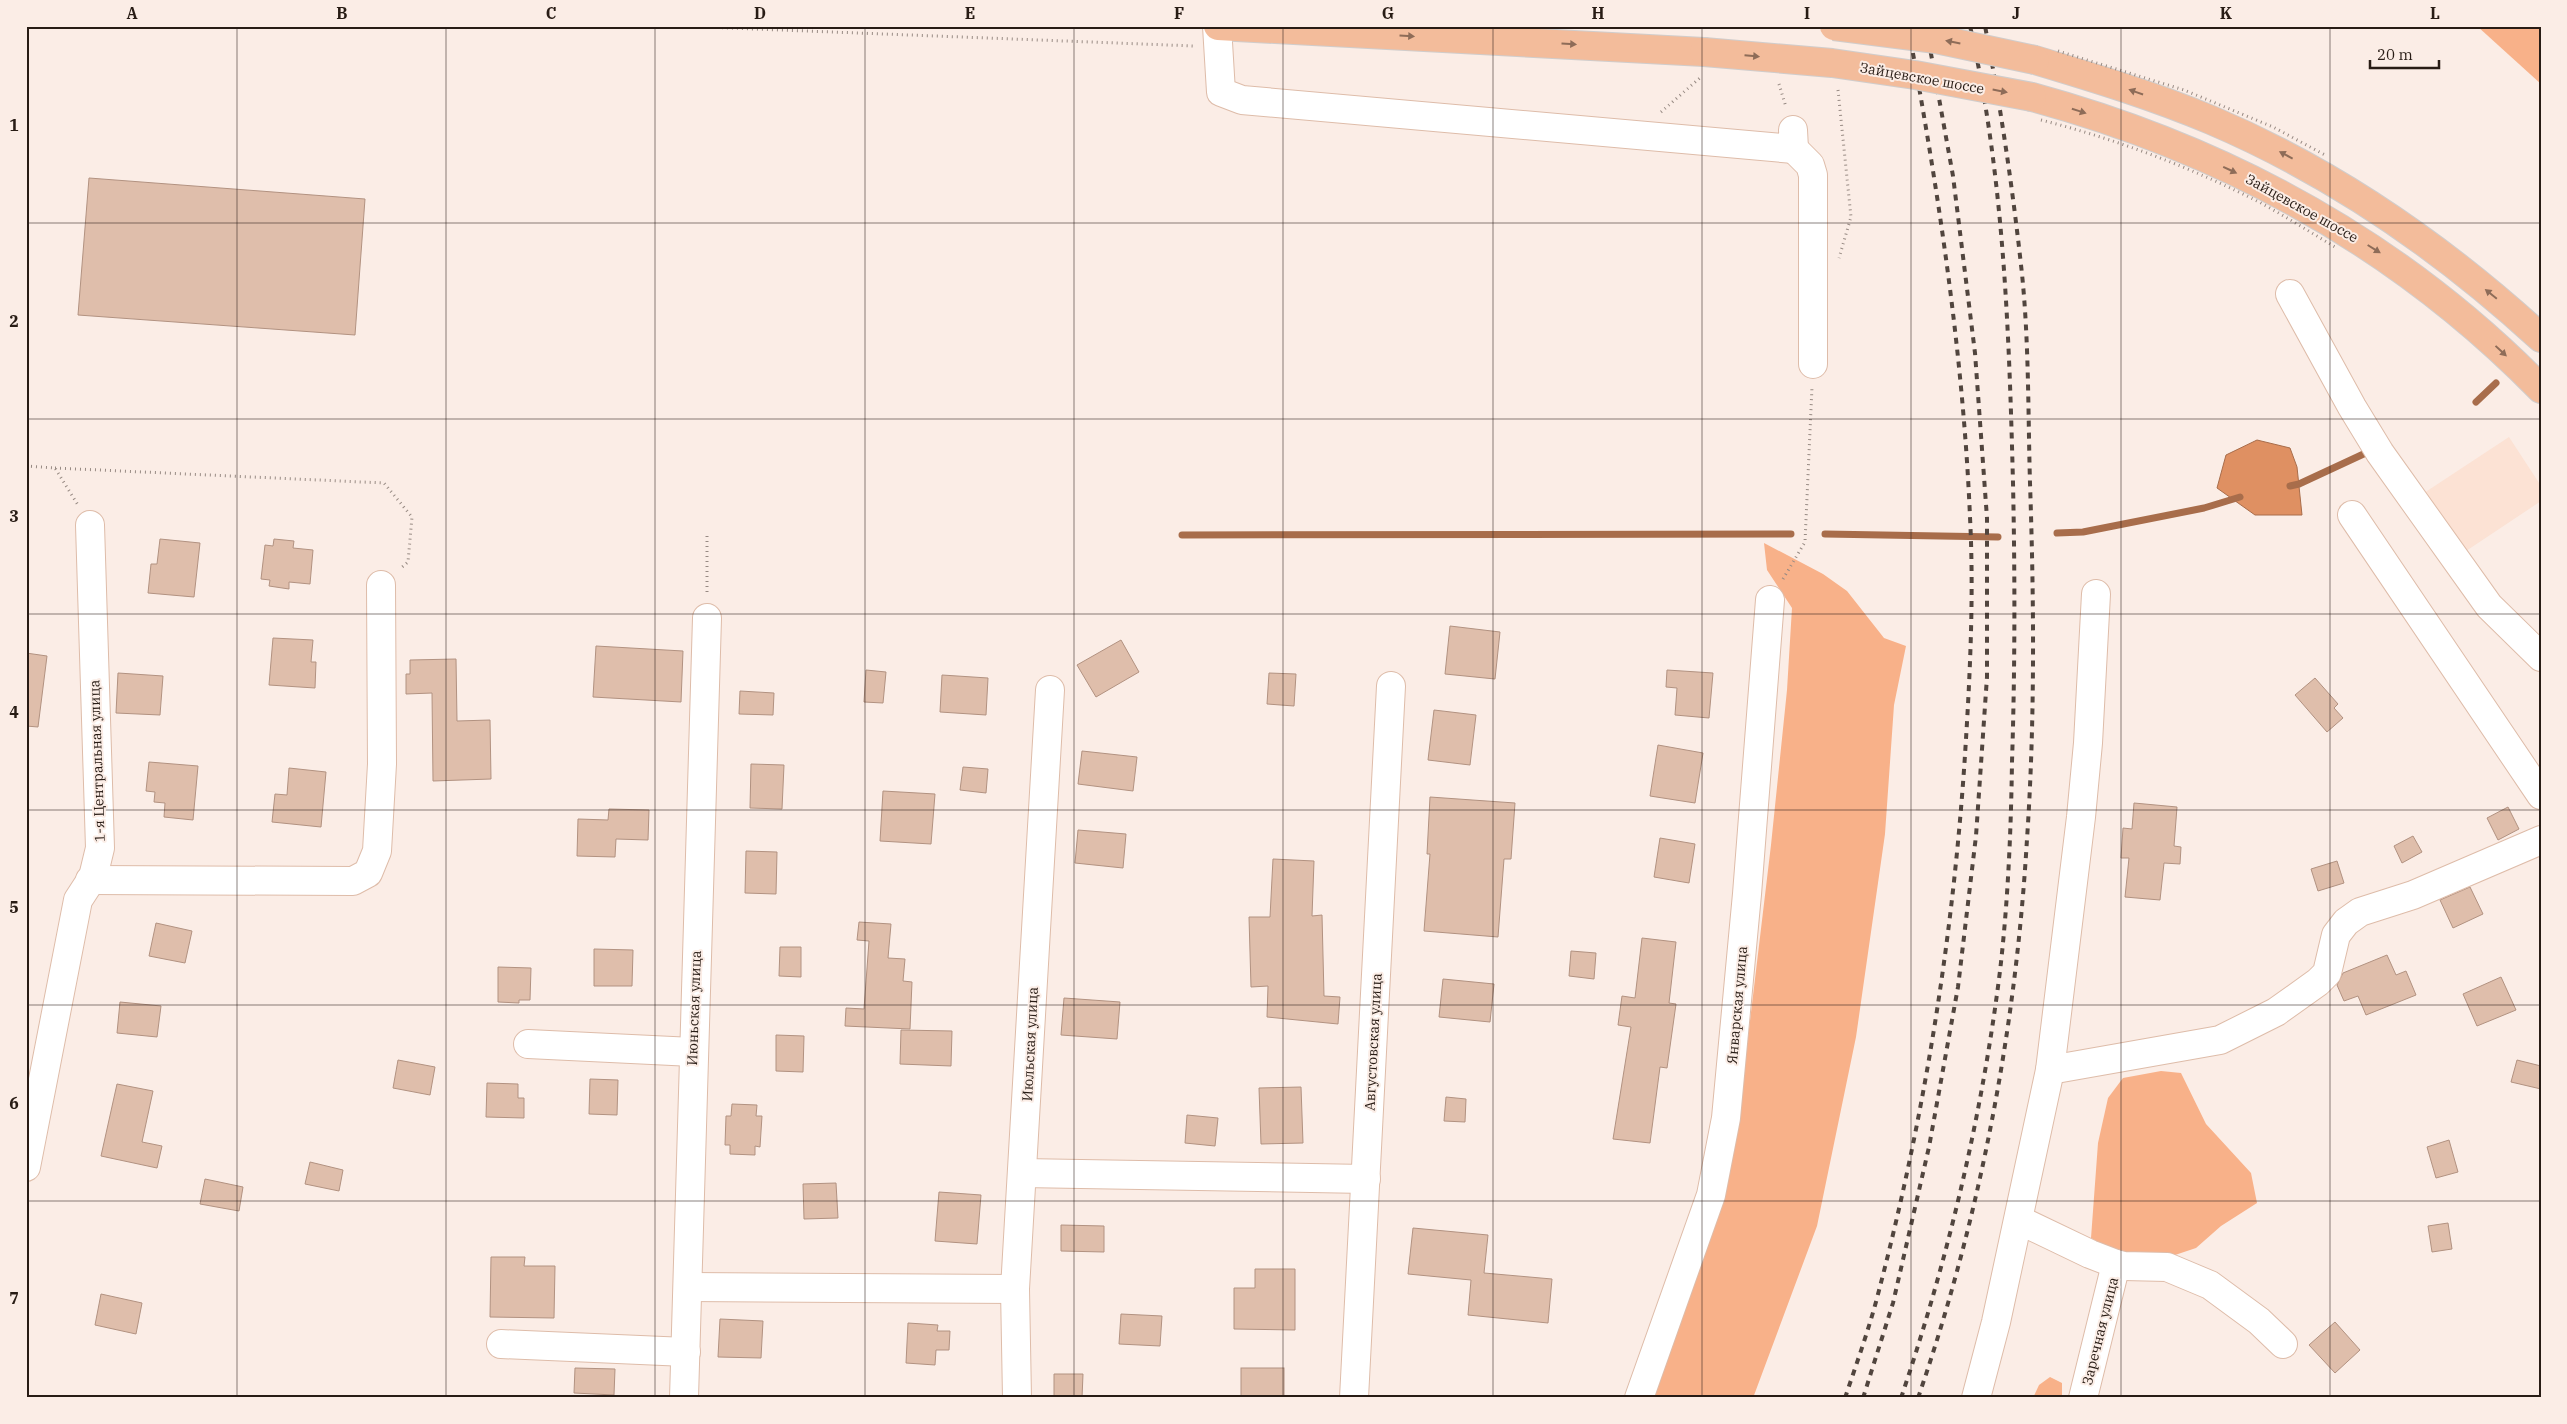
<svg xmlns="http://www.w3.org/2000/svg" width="2567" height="1424" viewBox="0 0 2567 1424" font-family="'IBM Plex Serif',serif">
	<rect width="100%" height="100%" fill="#fbede6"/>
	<path fill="#fce2d4" d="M2509,437L2541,486V501L2463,553L2424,493Z"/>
	<g fill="#f8b189">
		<path d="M2477,26H2541V84Z"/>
		<path d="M1764,543L1823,574L1847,591L1884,638L1906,646L1894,705L1885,834L1856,1037L1817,1226L1753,1398H1654L1702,1257L1736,1138L1771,845L1787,690L1792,608L1767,570Z"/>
		<path d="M2161,1071L2181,1073L2206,1124L2251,1173L2257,1203L2221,1226L2196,1248L2175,1255L2149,1258L2125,1257L2091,1238L2098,1143L2108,1098L2123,1078Z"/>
		<path d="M2050,1377L2062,1383V1398H2033L2039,1385Z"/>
	</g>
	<path fill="#df9062" stroke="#a86d4b" d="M2257,440L2290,448L2297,467L2302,515H2255L2217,488L2226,455Z"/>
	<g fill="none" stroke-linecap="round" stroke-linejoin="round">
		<g stroke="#a86d4b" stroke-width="7">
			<path d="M2476,402L2496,383"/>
			<path d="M2290,486L2299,484L2370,451"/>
			<path d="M2057,533L2083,532L2204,508L2240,497"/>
			<path d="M1825,534L1998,537"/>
			<path d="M1182,535L1791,534"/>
		</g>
	</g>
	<g fill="#dfbeab" stroke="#b29281">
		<path d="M89,178L365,199L355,335L78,315Z"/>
		<path d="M160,539L200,543L194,597L148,593L151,564H157Z"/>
		<path d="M274,539L294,541L293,548L313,550L310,584L289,582V589L269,586L270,580L261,579L265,545L273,546Z"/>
		<path d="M1450,626L1500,632L1495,679L1445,674Z"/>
		<path d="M273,638L313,640L311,662H316L315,688L269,685Z"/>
		<path d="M1121,640L1139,672L1096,697L1077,665Z"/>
		<path d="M596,646L683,651L681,702L593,697Z"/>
		<path d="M26,653L47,656L38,727L26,726Z"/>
		<path d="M456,659L457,721L490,720L491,779L433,781L432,693L406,694V674H410V660Z"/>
		<path d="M866,670L886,672L883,703L864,702Z"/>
		<path d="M1667,670L1713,673L1709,718L1675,715L1677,688L1666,687Z"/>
		<path d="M118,673L163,676L160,715L116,713Z"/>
		<path d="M1269,673L1296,674L1294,706L1267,704Z"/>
		<path d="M942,675L988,678L986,715L940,712Z"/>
		<path d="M2315,678L2338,704L2334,708L2343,718L2327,732L2295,695Z"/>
		<path d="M740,691L774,693L773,715L739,714Z"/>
		<path d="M1434,710L1476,715L1470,765L1428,760Z"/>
		<path d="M1658,745L1703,753L1695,803L1650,796Z"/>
		<path d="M1082,751L1137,757L1133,791L1078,784Z"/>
		<path d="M149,762L198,766L193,820L164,817L165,803L154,802L155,792L146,791Z"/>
		<path d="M751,764L784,765L782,809L750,808Z"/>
		<path d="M963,767L988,769L986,793L960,790Z"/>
		<path d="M289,768L326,772L321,827L272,822L275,794L287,795Z"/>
		<path d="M883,791L935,794L931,844L880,841Z"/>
		<path d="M1430,797L1515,803L1511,859H1504L1498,937L1424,931L1430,854H1427Z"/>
		<path d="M2134,803L2177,807L2174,846L2181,847L2180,864L2164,863L2160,900L2125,897L2129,858H2121L2123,828L2132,829Z"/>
		<path d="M2508,807L2519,829L2498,840L2487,818Z"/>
		<path d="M609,809L649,810L648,840L616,839L615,857L577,856L578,819L608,820Z"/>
		<path d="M1078,830L1126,834L1123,868L1075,863Z"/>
		<path d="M2413,836L2422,852L2402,863L2394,846Z"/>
		<path d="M1660,838L1695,844L1689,883L1654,877Z"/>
		<path d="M746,851L777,852L776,894L745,893Z"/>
		<path d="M1273,859L1314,861L1312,916L1322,915L1324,996L1340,997L1338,1024L1267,1017L1268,986L1251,987L1249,917H1270Z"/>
		<path d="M2337,861L2344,883L2318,891L2311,869Z"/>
		<path d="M2470,887L2483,914L2453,928L2440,900Z"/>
		<path d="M859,922L891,924L888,958L905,959L903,981L912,982L910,1029L845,1026L846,1008L864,1009L869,941L857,940Z"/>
		<path d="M156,923L192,931L185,963L149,956Z"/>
		<path d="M1642,938L1676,942L1669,1003L1676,1004L1667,1068L1660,1067L1650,1143L1613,1139L1631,1027L1618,1025L1622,996L1635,998Z"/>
		<path d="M780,947H801V977L779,976Z"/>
		<path d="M594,949L633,950L632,986H594Z"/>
		<path d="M1571,951L1596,953L1594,979L1569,976Z"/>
		<path d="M2387,955L2396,975L2406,971L2416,995L2366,1015L2358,996L2344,1001L2337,985L2343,973Z"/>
		<path d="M498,967L531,968L530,1000H519V1003L498,1002Z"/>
		<path d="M2501,977L2516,1010L2477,1026L2463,994Z"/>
		<path d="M1443,979L1494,984L1490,1022L1439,1017Z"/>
		<path d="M1064,998L1120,1002L1117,1039L1061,1035Z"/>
		<path d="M120,1002L161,1006L157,1037L117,1033Z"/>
		<path d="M901,1030L952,1031L951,1066L900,1064Z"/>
		<path d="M776,1035L804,1036L803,1072L776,1071Z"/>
		<path d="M398,1060L435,1067L430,1095L393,1088Z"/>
		<path d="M2517,1060L2541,1066V1089L2511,1082Z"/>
		<path d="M590,1079L618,1080L617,1115L589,1114Z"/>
		<path d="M487,1083L518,1084V1098H524V1118L486,1117Z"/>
		<path d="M117,1084L153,1091L142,1142L162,1146L157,1168L101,1156Z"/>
		<path d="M1301,1087L1303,1143L1261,1144L1259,1088Z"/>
		<path d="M1446,1097L1466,1099L1465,1122L1444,1121Z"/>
		<path d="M732,1104L757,1105L756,1116H762L760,1147L755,1146V1155L730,1154V1145H725L726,1116H731Z"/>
		<path d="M1187,1115L1218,1118L1215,1146L1185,1143Z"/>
		<path d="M2449,1140L2458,1172L2436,1178L2427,1147Z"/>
		<path d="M310,1162L343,1170L339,1191L305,1184Z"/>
		<path d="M205,1179L243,1187L239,1211L200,1204Z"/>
		<path d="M836,1183L838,1218L804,1219L803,1184Z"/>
		<path d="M939,1192L981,1195L977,1244L935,1241Z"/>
		<path d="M2448,1223L2452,1249L2432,1252L2428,1226Z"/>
		<path d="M1061,1225L1104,1226V1252L1061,1251Z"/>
		<path d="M1413,1228L1488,1235L1484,1273L1552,1279L1548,1323L1468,1315L1471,1280L1408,1274Z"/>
		<path d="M491,1257H525L524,1266H555L554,1318L490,1317Z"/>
		<path d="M1255,1269H1295V1330L1234,1329V1288H1255Z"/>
		<path d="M101,1294L142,1303L136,1334L95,1325Z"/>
		<path d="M1121,1314L1162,1316L1160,1346L1119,1344Z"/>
		<path d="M720,1319L763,1321L761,1358L718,1357Z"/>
		<path d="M2335,1322L2360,1350L2335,1373L2309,1345Z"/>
		<path d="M908,1323L938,1325L937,1331H950L949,1350H936L935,1365L906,1363Z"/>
		<path d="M575,1368L615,1369L614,1395L574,1393Z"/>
		<rect x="1241" y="1368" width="43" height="30"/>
		<path d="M1054,1374H1083L1082,1398H1054Z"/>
	</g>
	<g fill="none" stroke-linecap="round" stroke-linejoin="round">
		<defs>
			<g id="minor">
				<path d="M1217,26L1221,92L1242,100L1794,149L1793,130"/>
				<path d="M1794,149L1810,165L1813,175V364"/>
				<path d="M2290,294L2352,407L2380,453L2489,606L2541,657"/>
				<path d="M2352,515L2541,795"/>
				<path d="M90,880L353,881L368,873L377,851L382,764L381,585"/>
				<path d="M528,1044L693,1052"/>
				<path d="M2050,1070L2220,1040L2276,1012L2318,982L2327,973L2336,935L2346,922L2360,912L2413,895L2541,840"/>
				<path d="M26,1167L78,900L93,877L100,848L90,525"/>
				<path d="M1022,1173L1366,1179"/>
				<path d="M2019,1220L2090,1254L2116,1264L2124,1266L2167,1267L2210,1285L2259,1321L2283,1344"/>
				<path d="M688,1287L1015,1289"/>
				<path d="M501,1344L686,1352"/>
				<path d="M684,1398L707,618"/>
				<path d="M1017,1398L1015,1289L1050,690"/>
				<path d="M1354,1398L1391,686"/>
				<path d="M1639,1398L1711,1195L1726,1118L1747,894L1770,600"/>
				<path d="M1976,1398L1996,1322L2050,1070L2081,817L2088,743L2096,594"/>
				<path d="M2083,1398L2116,1264"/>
			</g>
			<g id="major">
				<path d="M1218,26L1704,52"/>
				<path d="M2035,60C2095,78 2154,96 2211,120C2333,172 2443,248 2541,338"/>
				<path d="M2032,97C2226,150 2400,245 2541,389"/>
			</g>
		</defs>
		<use href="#minor" stroke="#debca9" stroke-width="30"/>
		<use href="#major" stroke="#d0cdcc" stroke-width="30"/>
		<g stroke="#978a83" stroke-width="3" stroke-dasharray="1 4" stroke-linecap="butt">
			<path d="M677,26L1194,46"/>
			<path d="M1779,84L1786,107"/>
			<path d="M1838,90L1851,217L1839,258"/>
			<path d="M1661,112L1701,77"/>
			<path d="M26,466L55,468L78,505"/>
			<path d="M55,468L384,483L412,517L408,562L400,569"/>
			<path d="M707,536V593"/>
			<path d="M1783,579L1805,542L1812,387"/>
		</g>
		<use href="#minor" stroke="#fff" stroke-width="28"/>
		<use href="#major" stroke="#f3bc9b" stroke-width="28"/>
		<g stroke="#51453e" stroke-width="4" stroke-dasharray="6 6" stroke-linecap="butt">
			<path d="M1845,1398C1856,1365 1868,1332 1877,1298C1924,1120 1953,938 1965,755C1970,676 1974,596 1970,517C1963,352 1938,189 1908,26"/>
			<path d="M1863,1398L1893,1303L1929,1147L1958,987L1976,836L1987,677V518L1975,353L1953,176L1926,26"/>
			<path d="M1901,1398C1948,1259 1982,1116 2000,971C2008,902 2011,831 2012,762C2015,669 2015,576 2013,483C2009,330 2004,177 1970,26"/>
			<path d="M1918,1398C1980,1218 2016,1028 2027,839C2035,721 2034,601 2030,483C2028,414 2029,343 2022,274C2013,191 2001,108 1985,26"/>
		</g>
		<defs>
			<g id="major-bridge">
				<path d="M1834,26L1936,39L2035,60"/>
				<path d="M1704,52L1832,63L1915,75L2032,97"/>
			</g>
		</defs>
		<use href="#major-bridge" stroke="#d0cdcc" stroke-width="30" stroke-linecap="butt"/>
		<g stroke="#978a83" stroke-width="3" stroke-dasharray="1 4" stroke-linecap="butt">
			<path d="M2058,51L2184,90L2273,127L2327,156"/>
			<path d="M2041,120C2116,139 2190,167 2259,202C2285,216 2310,232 2335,247"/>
		</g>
		<use href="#major-bridge" stroke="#f3bc9b" stroke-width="28"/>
	</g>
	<defs><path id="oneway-solid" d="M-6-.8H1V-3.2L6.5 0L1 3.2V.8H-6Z" transform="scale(1.25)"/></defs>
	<g fill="#8e6c58">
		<use href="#oneway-solid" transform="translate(1407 36) rotate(3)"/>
		<use href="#oneway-solid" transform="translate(1953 42) rotate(-169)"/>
		<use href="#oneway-solid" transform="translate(1569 44) rotate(3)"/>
		<use href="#oneway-solid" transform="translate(1752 56) rotate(5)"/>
		<use href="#oneway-solid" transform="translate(2000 91) rotate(11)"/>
		<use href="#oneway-solid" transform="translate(2136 92) rotate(-161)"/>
		<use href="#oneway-solid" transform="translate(2079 111) rotate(18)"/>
		<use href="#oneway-solid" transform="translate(2286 155) rotate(-152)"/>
		<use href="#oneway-solid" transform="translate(2230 170) rotate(25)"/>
		<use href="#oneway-solid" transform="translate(2374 249) rotate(32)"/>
		<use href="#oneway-solid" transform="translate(2491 294) rotate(-141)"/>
		<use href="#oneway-solid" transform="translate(2501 351) rotate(43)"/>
	</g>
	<path fill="none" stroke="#281c15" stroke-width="1" stroke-opacity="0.55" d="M237,26V1398M446,26V1398M655,26V1398M865,26V1398M1074,26V1398M1283,26V1398M1493,26V1398M1702,26V1398M1911,26V1398M2121,26V1398M2330,26V1398M26,223H2541M26,419H2541M26,614H2541M26,810H2541M26,1005H2541M26,1201H2541"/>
	<g text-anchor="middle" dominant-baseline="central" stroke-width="4" stroke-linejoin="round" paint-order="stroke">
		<g font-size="14" fill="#281c15" stroke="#fbede6">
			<text transform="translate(1922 78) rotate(10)">Зайцевское шоссе</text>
			<text transform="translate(2302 208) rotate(29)">Зайцевское шоссе</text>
			<text transform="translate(97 761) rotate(-92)">1-я Центральная улица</text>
			<text transform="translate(1737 1005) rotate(-85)">Январская улица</text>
			<text transform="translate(694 1008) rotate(-88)">Июньская улица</text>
			<text transform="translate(1373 1042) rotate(-87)">Августовская улица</text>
			<text transform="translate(1030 1044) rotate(-87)">Июльская улица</text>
			<text transform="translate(2100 1331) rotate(-76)">Заречная улица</text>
		</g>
	</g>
	<rect width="2567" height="1424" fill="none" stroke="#fbede6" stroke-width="55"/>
	<path d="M2370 60v8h69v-8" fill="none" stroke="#281c15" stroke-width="2.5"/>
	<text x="2377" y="60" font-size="15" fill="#281c15" stroke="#fbede6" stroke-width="4" paint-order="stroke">20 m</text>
	<rect x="28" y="28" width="2512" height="1368" fill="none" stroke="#281c15" stroke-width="2"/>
	<g font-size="16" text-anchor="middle" font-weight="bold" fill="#281c15">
		<text x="132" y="19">A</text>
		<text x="342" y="19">B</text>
		<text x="551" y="19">C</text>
		<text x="760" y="19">D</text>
		<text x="970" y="19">E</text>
		<text x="1179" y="19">F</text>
		<text x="1388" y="19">G</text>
		<text x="1598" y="19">H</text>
		<text x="1807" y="19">I</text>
		<text x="2016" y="19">J</text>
		<text x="2226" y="19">K</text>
		<text x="2435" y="19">L</text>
		<text x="14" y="131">1</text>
		<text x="14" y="327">2</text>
		<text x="14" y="522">3</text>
		<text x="14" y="718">4</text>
		<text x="14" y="913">5</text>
		<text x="14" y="1109">6</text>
		<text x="14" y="1304">7</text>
	</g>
</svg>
